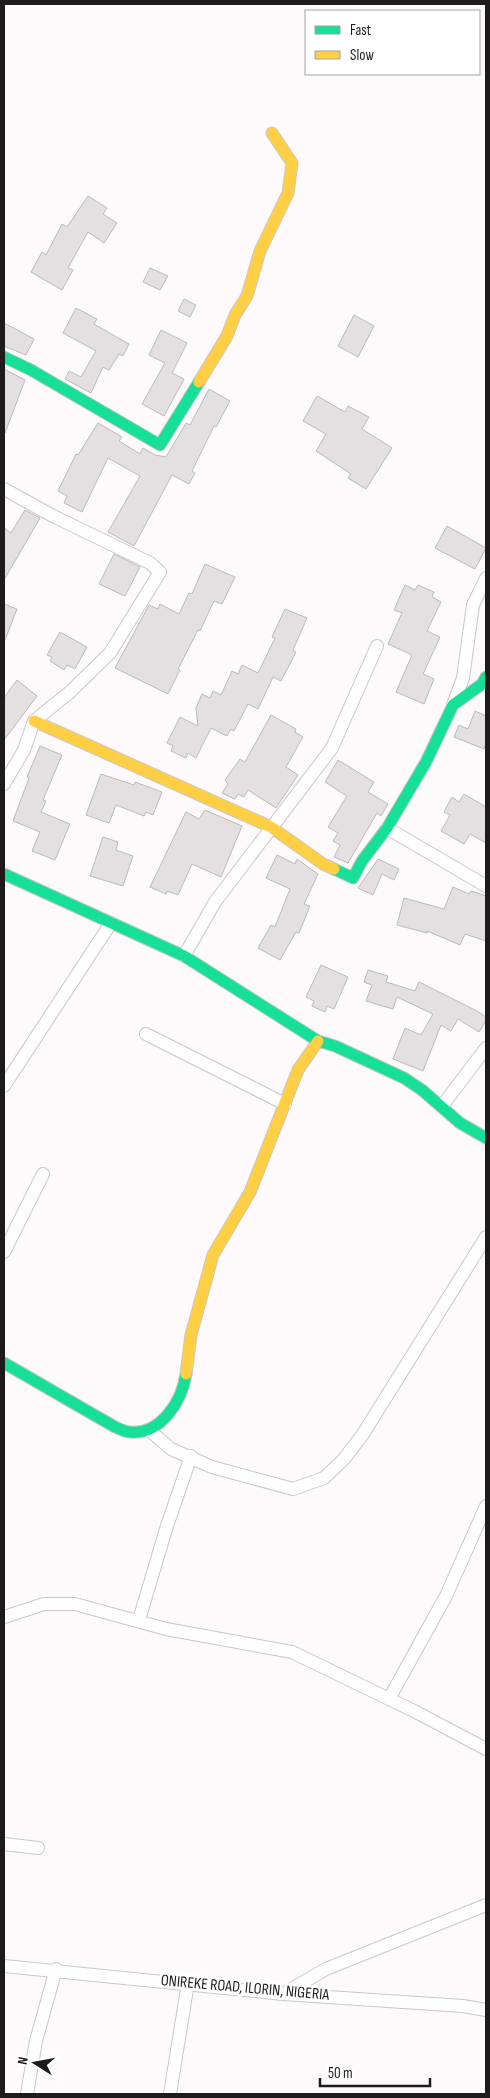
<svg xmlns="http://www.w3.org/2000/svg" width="490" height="2098" viewBox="0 0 490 2098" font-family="'Sofia Sans Condensed',sans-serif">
	<rect width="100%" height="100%" fill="#fefafb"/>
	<g fill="#e4e0e1" stroke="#bdb9ba">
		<path d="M88,196L107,208L103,214L117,223L104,243L88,232L68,268L73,270L62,290L31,272L42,252L46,255L62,224L67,227Z"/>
		<path d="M150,268L168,276L160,290L143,282Z"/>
		<path d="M184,299L196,305L190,317L178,311Z"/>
		<path d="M76,308L97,319L94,324L129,344L123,356L119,354L109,370L103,367L91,393L65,379L69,371L81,377L96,351L63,333Z"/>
		<path d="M354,315L374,326L358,357L338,346Z"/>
		<path d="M4,323L34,339L26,355L4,346Z"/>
		<path d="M161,330L187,343L172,373L184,379L164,416L142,404L165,363L149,355Z"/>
		<path d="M4,369L25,380L5,433H4Z"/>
		<path d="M209,389L230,401L216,427L214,426L192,471L195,473L189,484L172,475L134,546L108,532L140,476L108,458L82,512L64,503L67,496L58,491L76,454L78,455L98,423L122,437L119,441L140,454L143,448L155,455L166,457L186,423L190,425Z"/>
		<path d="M317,396L345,412L348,406L369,417L362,429L392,448L366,489L348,478L351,474L316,451L326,434L303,421Z"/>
		<path d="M25,510L40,518L4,580V528L11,533Z"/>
		<path d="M447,526L486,548L475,569L435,548Z"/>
		<path d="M114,554L140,567L125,596L99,584Z"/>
		<path d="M205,564L235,577L222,604L214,601L200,631L198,630L178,669L180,670L168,694L115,668L149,605L158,609L160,604L179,614L189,593L192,594Z"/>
		<path d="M405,585L415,590L418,585L434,592L432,597L441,602L427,631L440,637L423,674L434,679L424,704L396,692L412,655L388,644L402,613L394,610Z"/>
		<path d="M4,604L17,609L5,640H4Z"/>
		<path d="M285,609L307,618L293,650L296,652L281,681L273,677L258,709L248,704L234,731L231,729L227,736L211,728L196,758L188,753L186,758L171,751L173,746L167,743L180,717L198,726L196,708L202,694L210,698L213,691L221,695L232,671L238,674L242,665L258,673L275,638L272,637Z"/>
		<path d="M60,632L87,647L75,669L67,665L64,670L50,661L52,657L47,655Z"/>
		<path d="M17,680L37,696L4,740V698Z"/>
		<path d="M475,711L486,716V743L484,749L454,737L459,725L468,729Z"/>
		<path d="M271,715L296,729L295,732L303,737L286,767L298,775L276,808L248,790L244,797L238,794L235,799L222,793L228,784L225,780L240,759L245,762Z"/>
		<path d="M40,746L62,755L43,800L46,801L41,812L70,824L55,860L32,851L40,832L13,821L29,778L27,777Z"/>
		<path d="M338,760L374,782L368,792L388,804L381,816L377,813L348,863L334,857L340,845L333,841L338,833L328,827L347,796L325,782Z"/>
		<path d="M101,774L134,785L135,782L162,792L153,815L146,812L144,816L116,805L109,823L86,815Z"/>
		<path d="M464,794L486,807V843L470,834L464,844L441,831L450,815L444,812L452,797L459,802Z"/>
		<path d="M205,810L242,826L221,877L192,864L178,895L167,891L166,894L150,887L186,812L199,819Z"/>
		<path d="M103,837L118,842L116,850L133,856L123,886L90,876Z"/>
		<path d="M277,855L295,864L297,859L318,874L304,904L310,906L299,933L296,932L280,960L258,948L271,925L275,927L290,889L266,878Z"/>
		<path d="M378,859L399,869L394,880L382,874L373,895L358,888Z"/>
		<path d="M453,887L469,894L471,891L486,896V941L465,934L460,945L427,931V933L397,925L404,898L444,909Z"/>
		<path d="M321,965L348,977L334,1009L327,1006L325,1012L312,1006L314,1001L306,997Z"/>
		<path d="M368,970L388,976L386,982L415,991L419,982L477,1011L486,1017V1021L479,1032L458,1019L451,1031L441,1025L423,1071L393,1059L405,1028L421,1035L433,1014L397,997L393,1009L366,1001L372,985L364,982Z"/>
	</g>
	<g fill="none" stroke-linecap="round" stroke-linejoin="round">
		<defs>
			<g id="street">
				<path d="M4,489L53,516L150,563L160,572L110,653L70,692L34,721L24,750L4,784"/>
				<path d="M453,705L463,678L473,605L486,578"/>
				<path d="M387,828L486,886"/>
				<path d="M184,956L215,902L332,748L377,646"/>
				<path d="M146,1034L285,1104"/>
				<path d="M4,1086L111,923"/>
				<path d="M442,1106L486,1048"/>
				<path d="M4,1252L43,1174"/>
				<path d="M149,1430L171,1449L212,1467L293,1489L324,1478L344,1459L363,1434L486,1237"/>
				<path d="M4,1617L44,1604H75L166,1629L292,1652L414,1711L486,1749"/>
				<path d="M139,1620L166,1529L191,1456"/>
				<path d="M389,1699L446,1596L486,1506"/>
				<path d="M4,1844L38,1848"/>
				<path d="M4,1966L283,1994L463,2006L486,2010"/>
				<path d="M283,1994L326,1969L486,1905"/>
				<path d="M27,2094L36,2041L56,1969"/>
				<path d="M170,2094L188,1983"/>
			</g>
			<g id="fast">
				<path d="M4,357L31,370L160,445L199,382"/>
				<path d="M334,869L353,878L362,861L387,828L426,762L453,705L482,684L486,677"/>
				<path d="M4,874L184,956L318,1041L335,1046L404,1078L422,1090L460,1123L486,1138"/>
				<path d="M4,1363L115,1427C120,1429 125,1432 130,1432C161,1435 182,1401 186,1374"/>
			</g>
			<g id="slow">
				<path d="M199,382L227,336L235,315L247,296L260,251L288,193L292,163L272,133"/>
				<path d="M34,721L271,827L323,864L334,869"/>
				<path d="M186,1374L191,1335L213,1255L250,1192L298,1070L318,1041"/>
			</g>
		</defs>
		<use href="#street" stroke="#cbc6c7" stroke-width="14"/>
		<use href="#fast" stroke="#cbc6c7" stroke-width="13"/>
		<use href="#slow" stroke="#cbc6c7" stroke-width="13"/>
		<use href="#street" stroke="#fffefe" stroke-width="12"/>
		<use href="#fast" stroke="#16e098" stroke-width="11"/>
		<use href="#slow" stroke="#ffcf43" stroke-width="11"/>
	</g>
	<g text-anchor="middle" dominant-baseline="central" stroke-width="5" stroke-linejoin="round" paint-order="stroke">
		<g font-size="16" fill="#1f1a1b" stroke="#fff">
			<text transform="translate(245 1988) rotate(5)">ONIREKE ROAD, ILORIN, NIGERIA</text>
		</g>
	</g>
	<rect width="490" height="2098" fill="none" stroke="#1f1a1b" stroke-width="10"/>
	<rect x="305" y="10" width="175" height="65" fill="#ffffff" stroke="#a5a3a4"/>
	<rect x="315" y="26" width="25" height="8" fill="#16e098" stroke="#a5a3a4"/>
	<text x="350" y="35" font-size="15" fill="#1f1a1b">Fast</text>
	<rect x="315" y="51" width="25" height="8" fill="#ffcf43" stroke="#a5a3a4"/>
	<text x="350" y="60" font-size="15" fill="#1f1a1b">Slow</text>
	<g transform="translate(35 2063) rotate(281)" stroke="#ffffff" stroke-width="4" paint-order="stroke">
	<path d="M0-4L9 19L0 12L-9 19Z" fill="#1f1a1b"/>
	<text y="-8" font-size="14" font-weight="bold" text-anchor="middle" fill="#1f1a1b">N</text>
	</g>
	<path d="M320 2078v8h110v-8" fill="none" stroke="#1f1a1b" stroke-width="2.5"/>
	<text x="328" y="2078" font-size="15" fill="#1f1a1b" stroke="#ffffff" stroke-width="4" paint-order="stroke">50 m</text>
</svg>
